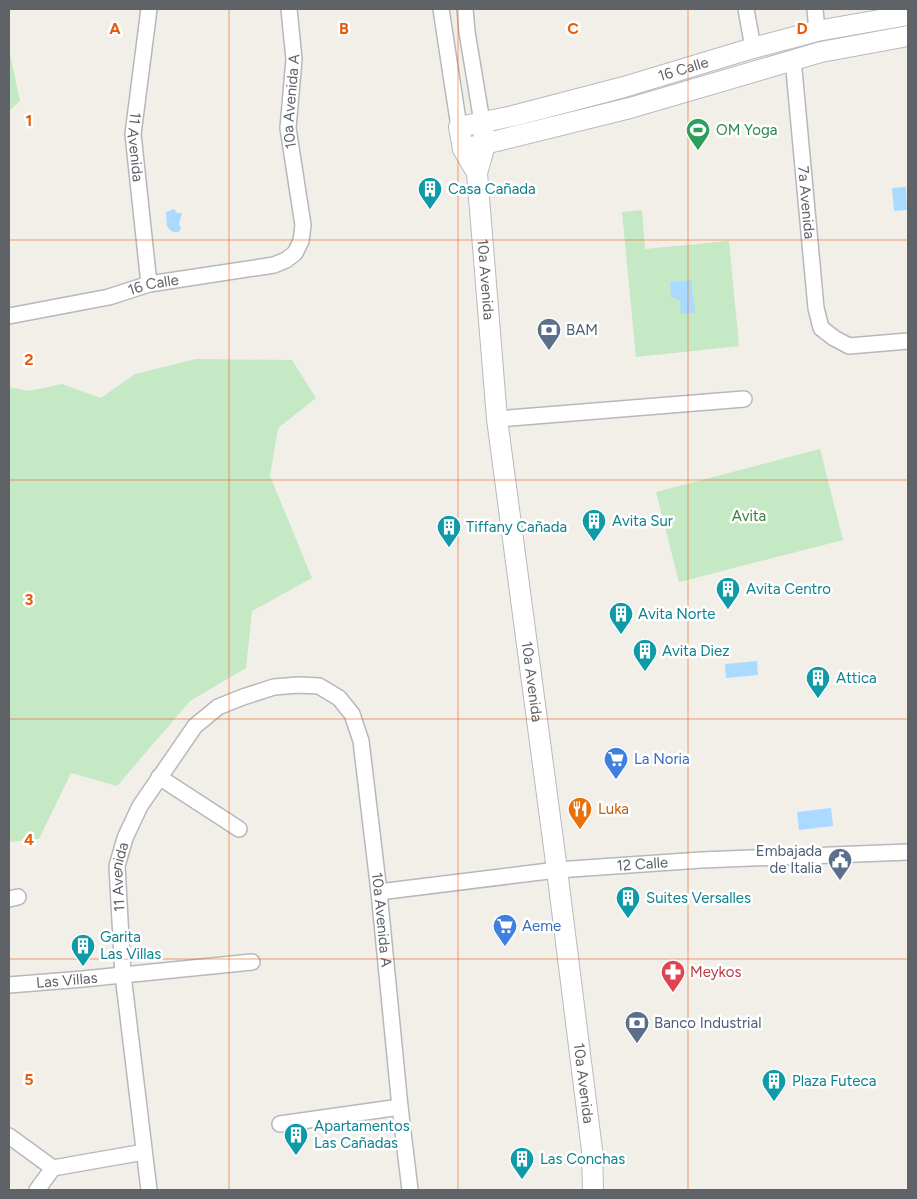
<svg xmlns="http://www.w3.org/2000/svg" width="917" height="1199" viewBox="0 0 917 1199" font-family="Figtree,sans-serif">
	<rect width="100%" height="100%" fill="#f1efe8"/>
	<g fill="#c5e8c5">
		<path d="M9,49L20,101L9,111Z"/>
		<path d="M642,210L645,249L729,241L739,346L636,357L622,212Z"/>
		<path d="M196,359L292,360L316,398L278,428L270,476L312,578L252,611L246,668L190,701L117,786L71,773L39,839L9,842V387L29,391L62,384L101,398L135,374Z"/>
		<path d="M820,449L843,540L679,582L656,492Z"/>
	</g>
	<g fill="#aadaff">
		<path d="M906,187L907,210L894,211L892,188Z"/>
		<path d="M174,209L177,213H182L179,224L181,228L180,231C174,234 170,231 167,226L166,212Z"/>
		<path d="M691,280L695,313L681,314L680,301L671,296L670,282Z"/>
		<path d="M757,661L758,675L726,678L725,664Z"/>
		<path d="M831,808L833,826L799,830L797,812Z"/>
	</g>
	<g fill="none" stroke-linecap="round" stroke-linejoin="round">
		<defs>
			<g id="street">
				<path id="s1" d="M149,9L133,134L149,284"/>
				<path d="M441,9L459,127"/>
				<path d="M465,9L467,32L482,122"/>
				<path d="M746,9L753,48"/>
				<path d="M815,9L817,31"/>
				<path id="s2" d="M793,59L816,308L821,328L834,338L849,346L908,341"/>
				<path id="s3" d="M9,316L109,297L149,284L274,265L286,260L295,253L301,241L303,225L288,128L294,59L289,9"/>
				<path d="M497,419L744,399"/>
				<path d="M159,777L239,829"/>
				<path id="s4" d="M379,892L557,870L701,860L908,852"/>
				<path d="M9,899L18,897"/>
				<path id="s5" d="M9,985L83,979L252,962"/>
				<path d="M280,1124L400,1107"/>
				<path d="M9,1136L53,1168"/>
				<path d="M37,1190L53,1168L144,1152"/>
				<path id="s6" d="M149,1190L123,975L117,866L125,838L140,806L195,726L218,707L243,697L274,687L298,685L319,686L339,698L352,714L361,741L379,892L400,1107L410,1190"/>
			</g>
			<g id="secondary">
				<path id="s7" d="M482,122L485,145L477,173L497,419L557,870L592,1150L593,1190"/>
				<path d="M472,147L630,108L821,52L908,36"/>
				<path id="s8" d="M477,173L463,149L459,127L513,116L624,87L753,48L817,31L908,15"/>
			</g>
		</defs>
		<use href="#street" stroke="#b5b8bc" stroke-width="18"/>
		<use href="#secondary" stroke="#b6babf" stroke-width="22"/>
		<use href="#street" stroke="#fff" stroke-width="15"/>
		<use href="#secondary" stroke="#fff" stroke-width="20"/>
	</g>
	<path fill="none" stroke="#e8590c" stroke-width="1" stroke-opacity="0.55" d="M229,9V1190M458,9V1190M688,9V1190M9,240H908M9,480H908M9,719H908M9,959H908"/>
	<defs>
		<symbol id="stadium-pin" viewBox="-11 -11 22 30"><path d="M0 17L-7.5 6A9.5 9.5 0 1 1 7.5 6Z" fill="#2e9e5b" stroke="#fff"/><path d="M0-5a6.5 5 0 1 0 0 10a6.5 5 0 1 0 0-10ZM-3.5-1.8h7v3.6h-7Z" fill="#fff"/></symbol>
		<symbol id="building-pin" viewBox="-11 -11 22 30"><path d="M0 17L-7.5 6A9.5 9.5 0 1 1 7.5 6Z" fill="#0f9aa8" stroke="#fff"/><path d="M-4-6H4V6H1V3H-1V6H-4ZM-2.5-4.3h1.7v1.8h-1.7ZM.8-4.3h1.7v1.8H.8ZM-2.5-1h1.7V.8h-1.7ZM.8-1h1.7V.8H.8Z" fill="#fff"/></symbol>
		<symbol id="bank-pin" viewBox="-11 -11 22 30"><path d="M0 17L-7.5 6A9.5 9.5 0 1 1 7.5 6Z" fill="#5c6f8a" stroke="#fff"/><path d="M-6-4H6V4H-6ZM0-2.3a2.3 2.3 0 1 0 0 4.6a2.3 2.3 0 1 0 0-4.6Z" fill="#fff"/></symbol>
		<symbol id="supermarket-pin" viewBox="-11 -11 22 30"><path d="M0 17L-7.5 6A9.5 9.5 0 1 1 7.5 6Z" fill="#3f7fe0" stroke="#fff"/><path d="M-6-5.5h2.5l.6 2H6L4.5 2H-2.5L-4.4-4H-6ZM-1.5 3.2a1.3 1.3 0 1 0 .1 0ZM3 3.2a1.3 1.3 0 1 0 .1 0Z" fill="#fff"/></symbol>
		<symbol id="restaurant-pin" viewBox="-11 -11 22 30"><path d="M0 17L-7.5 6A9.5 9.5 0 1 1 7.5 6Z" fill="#e8710a" stroke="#fff"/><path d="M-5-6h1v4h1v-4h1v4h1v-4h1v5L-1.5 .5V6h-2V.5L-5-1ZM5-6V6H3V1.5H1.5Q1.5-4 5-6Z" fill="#fff"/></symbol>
		<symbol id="civic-pin" viewBox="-11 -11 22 30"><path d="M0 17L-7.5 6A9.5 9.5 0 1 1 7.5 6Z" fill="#5c6f8a" stroke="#fff"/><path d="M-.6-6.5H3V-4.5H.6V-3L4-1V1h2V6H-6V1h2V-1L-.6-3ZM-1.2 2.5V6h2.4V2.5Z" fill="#fff"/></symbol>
		<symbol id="pharmacy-pin" viewBox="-11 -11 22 30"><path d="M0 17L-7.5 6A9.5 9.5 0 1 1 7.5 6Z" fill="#e0444e" stroke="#fff"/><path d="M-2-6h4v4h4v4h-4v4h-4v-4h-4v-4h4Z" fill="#fff"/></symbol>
	</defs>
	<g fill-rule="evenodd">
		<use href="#stadium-pin" x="684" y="116" width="28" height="38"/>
		<use href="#building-pin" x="416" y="175" width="28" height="38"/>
		<use href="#bank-pin" x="535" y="316" width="28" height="38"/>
		<use href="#building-pin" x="580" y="507" width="28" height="38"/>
		<use href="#building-pin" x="435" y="513" width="28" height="38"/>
		<use href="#building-pin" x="714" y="575" width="28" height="38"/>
		<use href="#building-pin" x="607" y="600" width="28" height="38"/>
		<use href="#building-pin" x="631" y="637" width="28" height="38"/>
		<use href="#building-pin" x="804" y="664" width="28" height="38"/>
		<use href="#supermarket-pin" x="602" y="745" width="28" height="38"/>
		<use href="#restaurant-pin" x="566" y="795" width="28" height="38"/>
		<use href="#civic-pin" x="826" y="846" width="28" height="38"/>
		<use href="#building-pin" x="614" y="884" width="28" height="38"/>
		<use href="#supermarket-pin" x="491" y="912" width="28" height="38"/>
		<use href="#building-pin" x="69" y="932" width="28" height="38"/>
		<use href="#pharmacy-pin" x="659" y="958" width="28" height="38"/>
		<use href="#bank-pin" x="623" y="1009" width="28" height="38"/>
		<use href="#building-pin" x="760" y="1067" width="28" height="38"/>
		<use href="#building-pin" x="282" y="1121" width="28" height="38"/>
		<use href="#building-pin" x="508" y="1145" width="28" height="38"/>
	</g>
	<g text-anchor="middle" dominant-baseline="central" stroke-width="5" stroke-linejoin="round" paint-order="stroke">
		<g font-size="15" fill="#5f6368" stroke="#fff">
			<text stroke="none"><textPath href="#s8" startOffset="282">16 Calle</textPath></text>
			<text stroke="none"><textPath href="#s3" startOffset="449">10a Avenida A</textPath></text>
			<text stroke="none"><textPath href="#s1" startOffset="139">11 Avenida</textPath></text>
			<text stroke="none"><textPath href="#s2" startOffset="144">7a Avenida</textPath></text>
			<text stroke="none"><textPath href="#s7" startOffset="159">10a Avenida</textPath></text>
			<text stroke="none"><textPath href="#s3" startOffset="148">16 Calle</textPath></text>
			<text stroke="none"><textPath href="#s7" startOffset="564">10a Avenida</textPath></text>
			<text stroke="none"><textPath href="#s4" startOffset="265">12 Calle</textPath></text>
			<text stroke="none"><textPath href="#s6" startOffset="315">11 Avenida</textPath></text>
			<text stroke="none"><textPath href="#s6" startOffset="874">10a Avenida A</textPath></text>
			<text stroke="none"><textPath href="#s5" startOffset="58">Las Villas</textPath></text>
			<text stroke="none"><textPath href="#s7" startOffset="969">10a Avenida</textPath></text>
		</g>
		<g font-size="15" fill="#27864d" stroke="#fff" text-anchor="start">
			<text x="716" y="130">OM Yoga</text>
		</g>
		<g font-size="15" fill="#0d838f" stroke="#fff" text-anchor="start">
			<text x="448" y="189">Casa Cañada</text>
			<text x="612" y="521">Avita Sur</text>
			<text x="466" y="527">Tiffany Cañada</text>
			<text x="746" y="589">Avita Centro</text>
			<text x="638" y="614">Avita Norte</text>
			<text x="662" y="651">Avita Diez</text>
			<text x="836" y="678">Attica</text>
			<text x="646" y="898">Suites Versalles</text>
			<text x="100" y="937">Garita<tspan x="100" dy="17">Las Villas</tspan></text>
			<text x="792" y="1081">Plaza Futeca</text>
			<text x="314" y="1126">Apartamentos<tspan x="314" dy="17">Las Cañadas</tspan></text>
			<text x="540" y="1159">Las Conchas</text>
		</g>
		<g font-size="15" fill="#4e5e75" stroke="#fff" text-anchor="start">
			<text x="566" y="330">BAM</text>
			<text x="822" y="851" text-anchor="end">Embajada<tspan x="822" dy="17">de Italia</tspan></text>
			<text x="654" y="1023">Banco Industrial</text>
		</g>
		<g font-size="15" fill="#348238" stroke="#fff">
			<text x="749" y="516">Avita</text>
		</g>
		<g font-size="15" fill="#366cbe" stroke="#fff" text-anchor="start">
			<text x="634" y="759">La Noria</text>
			<text x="522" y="926">Aeme</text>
		</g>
		<g font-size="15" fill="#c56008" stroke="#fff" text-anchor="start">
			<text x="598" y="809">Luka</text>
		</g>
		<g font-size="15" fill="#be3a42" stroke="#fff" text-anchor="start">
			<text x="690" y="972">Meykos</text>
		</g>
	</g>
	<g font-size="16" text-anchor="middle" font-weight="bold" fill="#e8590c" stroke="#fff" stroke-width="5" stroke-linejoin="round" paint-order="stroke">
		<text x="115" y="34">A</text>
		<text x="344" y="34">B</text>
		<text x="573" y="34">C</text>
		<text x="802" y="34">D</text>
		<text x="29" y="126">1</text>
		<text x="29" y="365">2</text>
		<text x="29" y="605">3</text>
		<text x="29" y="845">4</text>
		<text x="29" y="1085">5</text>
	</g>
	<rect width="917" height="1199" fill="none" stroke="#5f6368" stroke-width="20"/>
</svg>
